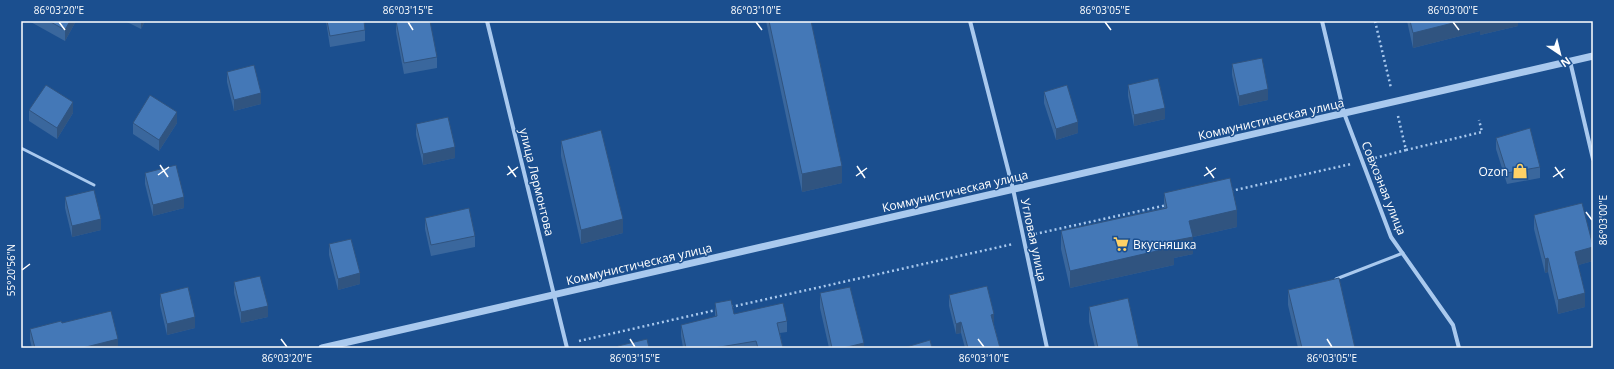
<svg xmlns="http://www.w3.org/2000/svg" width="1614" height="369" viewBox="0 0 1614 369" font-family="'Open Sans',sans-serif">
	<rect width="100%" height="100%" fill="#1b4f8f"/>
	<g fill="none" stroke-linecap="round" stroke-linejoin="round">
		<g stroke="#a9c9ee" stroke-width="2.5" stroke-dasharray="2 3" stroke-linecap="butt">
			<path d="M1375,21L1391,88"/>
			<path d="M1406,150L1482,132L1479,120"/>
			<path d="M1375,158L1406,150L1398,116"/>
			<path d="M1231,191L1351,164"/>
			<path d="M1035,234L1167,205"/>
			<path d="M731,307L1013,244"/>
			<path d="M579,341L716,310"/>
		</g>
		<g stroke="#a9c9ee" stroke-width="3">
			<path d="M21,148L94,185"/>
			<path d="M1336,279L1403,253"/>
		</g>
		<g stroke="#a9c9ee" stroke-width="4">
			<path d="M487,21L567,348"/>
			<path d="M970,21L1013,189L1047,348"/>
			<path d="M1322,21L1344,113L1391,237L1453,325L1459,348"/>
			<path d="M1570,61L1593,159"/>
		</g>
		<path stroke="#a9c9ee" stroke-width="7" d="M322,348L1593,56"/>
	</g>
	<g fill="#3a679d">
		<path d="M29,21H76L65,41Z"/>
		<path d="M125,21H145L141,29Z"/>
		<path d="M326,21H364L365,30V41L330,47Z"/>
		<path d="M396,21L437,57V68L404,74L396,32Z"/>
		<path d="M766,21H811L842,183L802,192Z"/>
		<path d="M1407,21H1518V26L1480,35V31L1413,48Z"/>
		<path d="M1232,64L1268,100L1239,106L1232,75Z"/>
		<path d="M227,72L261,104L234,111L227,82Z"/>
		<path d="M1128,85L1165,119L1134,126L1128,96Z"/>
		<path d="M1044,92L1078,133L1056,140L1044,103Z"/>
		<path d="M29,110L73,113L57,139L29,121Z"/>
		<path d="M133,123H177L159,151L133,134Z"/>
		<path d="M416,124L455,158L423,165L416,135Z"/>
		<path d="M1496,138L1540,167V178L1507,184L1496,149Z"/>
		<path d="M561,141L623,233L581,244L561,156Z"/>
		<path d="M145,173L184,208L153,216L145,184Z"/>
		<path d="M1164,193L1237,227L1193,237V254L1174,258V265L1070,288L1061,249V231L1164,208Z"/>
		<path d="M65,197L101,230L72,237L65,208Z"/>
		<path d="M1534,215L1593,261L1578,265L1585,307L1558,314L1548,272L1545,273L1534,229Z"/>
		<path d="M425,218L475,236V247L431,256L425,229Z"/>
		<path d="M329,244L360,284L338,290L329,255Z"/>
		<path d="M234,282L268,317L241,323L234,293Z"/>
		<path d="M1288,290L1355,348H1298L1288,305Z"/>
		<path d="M820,293L864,348H829L820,308Z"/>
		<path d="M160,294L195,328L167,335L160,305Z"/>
		<path d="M949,295L994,325L1000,348H965L961,333L956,334L949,306Z"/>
		<path d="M715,303L734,314L787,321V332L780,333L783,348H683L681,336V325L715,317Z"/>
		<path d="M1089,307L1139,348H1095L1089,322Z"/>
		<path d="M62,323L118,348H32L30,340V329Z"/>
	</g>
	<g fill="#305480">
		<path d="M70,21H76L65,41V30Z"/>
		<path d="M141,21H145L141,29Z"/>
		<path d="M1461,21H1480V31L1413,48V33Z"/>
		<path d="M1480,21H1518V26L1480,35Z"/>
		<path d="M1268,89V100L1239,106V96Z"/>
		<path d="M261,93V104L234,111V100Z"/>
		<path d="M73,102V113L57,139V128Z"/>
		<path d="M1165,108V119L1134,126V115Z"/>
		<path d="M177,112V123L159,151V140Z"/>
		<path d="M1078,122V133L1056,140V129Z"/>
		<path d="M455,147V158L423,165V154Z"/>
		<path d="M842,166V183L802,192V174Z"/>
		<path d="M184,197V208L153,216V205Z"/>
		<path d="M1237,210V227L1193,237V254L1174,258V265L1070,288V271L1172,241L1189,221Z"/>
		<path d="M101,219V230L72,237V226Z"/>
		<path d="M623,219V233L581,244V230Z"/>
		<path d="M1593,247V261L1575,266V252Z"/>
		<path d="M1548,258V272L1545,273V259Z"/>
		<path d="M360,273V284L338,290V279Z"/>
		<path d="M1585,293V307L1558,314V300Z"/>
		<path d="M268,306V317L241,323V312Z"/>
		<path d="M994,314V325L991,315Z"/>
		<path d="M195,317V328L167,335V324Z"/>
		<path d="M961,322V333L956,334V324Z"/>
		<path d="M118,339V348H82Z"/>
		<path d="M864,343V348H843Z"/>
	</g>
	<g fill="#4478b7" stroke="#305480">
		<path d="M49,21H70L65,30Z"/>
		<path d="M327,21H364L365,30L330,36Z"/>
		<path d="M396,21H430L437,57L404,63Z"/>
		<path d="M769,21H811L842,166L802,174Z"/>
		<path d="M1410,21H1461L1413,33Z"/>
		<path d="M1262,58L1268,89L1239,96L1232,64Z"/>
		<path d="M254,65L261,93L234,100L227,72Z"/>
		<path d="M1158,78L1165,108L1134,115L1128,85Z"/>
		<path d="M46,85L73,102L57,128L29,110Z"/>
		<path d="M1067,85L1078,122L1056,129L1044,92Z"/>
		<path d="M150,95L177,112L159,140L133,123Z"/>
		<path d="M448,117L455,147L423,154L416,124Z"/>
		<path d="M1530,128L1540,167L1507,173L1496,138Z"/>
		<path d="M601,130L623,219L581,230L561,141Z"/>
		<path d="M176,165L184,197L153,205L145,173Z"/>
		<path d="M1230,178L1237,210L1189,221L1193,237L1172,241L1174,247L1070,271L1061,231L1167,208L1164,193Z"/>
		<path d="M94,190L101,219L72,226L65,197Z"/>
		<path d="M1582,203L1593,246V247L1575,252L1585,293L1558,300L1548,258L1545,259L1534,215Z"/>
		<path d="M469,208L475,236L431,245L425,218Z"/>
		<path d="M351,239L360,273L338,279L329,244Z"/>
		<path d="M260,276L268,306L241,312L234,282Z"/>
		<path d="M1339,278L1355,348H1302L1288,290Z"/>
		<path d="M987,286L994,314L991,315L1000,348H968L961,322L956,324L949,295Z"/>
		<path d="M188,287L195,317L167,324L160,294Z"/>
		<path d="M850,287L864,343L843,348H832L820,293Z"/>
		<path d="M1128,298L1139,348H1098L1089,307Z"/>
		<path d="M731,300L734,314L783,303L787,321L777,323L783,348H758L756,341L714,348H686L681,325L717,316L715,303Z"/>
		<path d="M111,311L118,339L82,348H35L30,329L61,321L62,323Z"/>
		<path d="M647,339L649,348H618V346Z"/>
		<path d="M930,340L932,348H903Z"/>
		<path d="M1593,346V348H1586Z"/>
	</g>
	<path fill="none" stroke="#fff" stroke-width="1.5" d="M59,22L65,30M408,22L413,30M756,22L762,30M1105,22L1111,30M1453,22L1459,30M160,165L168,177M508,166L516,177M857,166L865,178M1206,167L1214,178M1555,167L1563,178M158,175L169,167M507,175L518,167M856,176L867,168M1204,176L1216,168M1553,177L1565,169M1586,212L1592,220M22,270L30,264M281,339L287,347M630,339L635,347M978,339L984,347M1327,339L1332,347"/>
	<defs>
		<symbol id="shop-bare" viewBox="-9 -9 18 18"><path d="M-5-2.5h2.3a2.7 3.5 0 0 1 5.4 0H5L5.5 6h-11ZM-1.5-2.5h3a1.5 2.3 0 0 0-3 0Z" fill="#ffd166" stroke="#1b4f8f" stroke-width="2.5" paint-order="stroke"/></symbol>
		<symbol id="supermarket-bare" viewBox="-9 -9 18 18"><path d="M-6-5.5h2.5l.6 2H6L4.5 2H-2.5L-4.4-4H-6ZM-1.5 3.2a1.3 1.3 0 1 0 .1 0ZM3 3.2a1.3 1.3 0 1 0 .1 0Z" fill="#ffd166" stroke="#1b4f8f" stroke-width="2.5" paint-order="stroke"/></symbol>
	</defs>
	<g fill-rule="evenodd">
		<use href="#shop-bare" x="1509" y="160" width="22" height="22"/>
		<use href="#supermarket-bare" x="1110" y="233" width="22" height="22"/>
	</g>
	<g text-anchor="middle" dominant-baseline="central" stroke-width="3" stroke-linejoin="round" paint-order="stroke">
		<g font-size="12" fill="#fff" stroke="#1b4f8f">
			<text transform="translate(1271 119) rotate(-13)">Коммунистическая улица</text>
			<text transform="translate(537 182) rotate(76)">улица Лермонтова</text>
			<text transform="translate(1384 188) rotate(68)">Совхозная улица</text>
			<text transform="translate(955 191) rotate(-13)">Коммунистическая улица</text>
			<text transform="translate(1034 240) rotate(78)">Угловая улица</text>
			<text transform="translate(639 264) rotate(-13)">Коммунистическая улица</text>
		</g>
		<g font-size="12" fill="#fff" stroke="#1b4f8f" text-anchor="end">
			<text x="1508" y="171">Ozon</text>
			<text x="1133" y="244" text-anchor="start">Вкусняшка</text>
		</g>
	</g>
	<rect width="1614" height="369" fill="none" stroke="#1b4f8f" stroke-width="44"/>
	<g transform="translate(1560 54) rotate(145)" stroke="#1b4f8f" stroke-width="3" paint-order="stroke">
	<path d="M0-3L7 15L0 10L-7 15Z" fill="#ffffff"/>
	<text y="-6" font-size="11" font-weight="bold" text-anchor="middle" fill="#ffffff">N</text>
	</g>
	<rect x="22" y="22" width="1570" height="325" fill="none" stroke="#fff" stroke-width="1.5"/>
	<g font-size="10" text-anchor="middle" fill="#fff">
		<text x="59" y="14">86°03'20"E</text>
		<text x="408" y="14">86°03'15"E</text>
		<text x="756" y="14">86°03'10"E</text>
		<text x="1105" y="14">86°03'05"E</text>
		<text x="1453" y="14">86°03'00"E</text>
		<text transform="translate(1603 220) rotate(-90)" y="4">86°03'00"E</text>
		<text transform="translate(11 270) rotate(-90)" y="4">55°20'56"N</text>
		<text x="287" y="362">86°03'20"E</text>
		<text x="635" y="362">86°03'15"E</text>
		<text x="984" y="362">86°03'10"E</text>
		<text x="1332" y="362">86°03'05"E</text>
	</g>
</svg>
